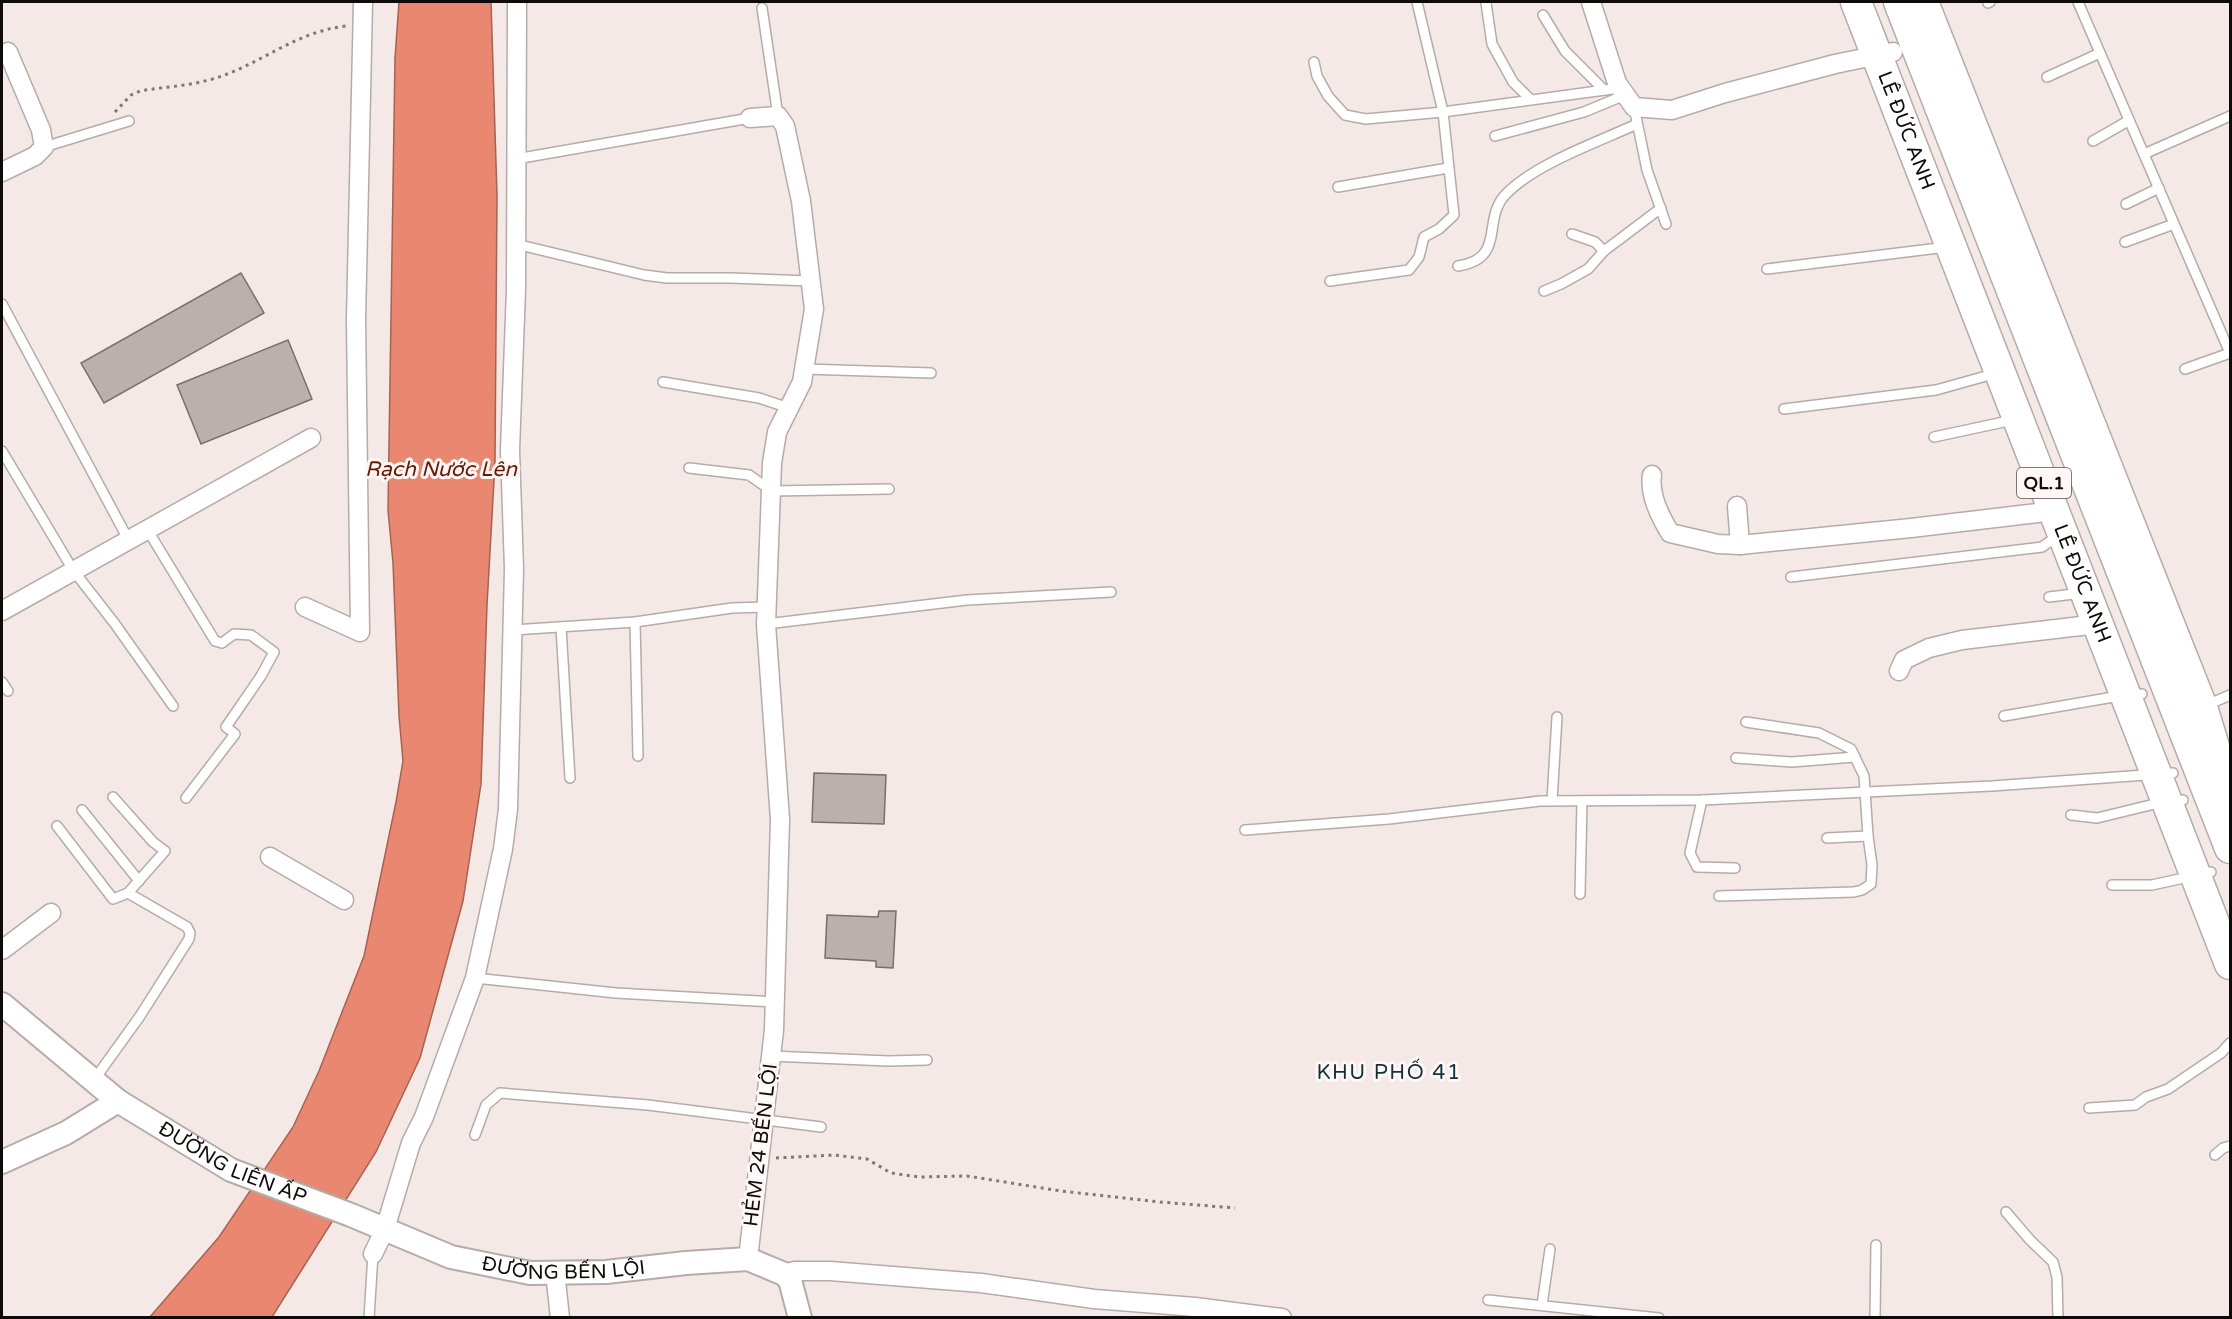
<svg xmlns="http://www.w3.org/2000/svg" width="2232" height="1319" viewBox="0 0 2232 1319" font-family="'Varela Round',sans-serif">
	<rect width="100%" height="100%" fill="#f4e9e6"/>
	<path fill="#e98770" stroke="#a86251" stroke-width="1.5" d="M399,2H491L497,195L495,463L487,605L481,784L463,901L420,1058L376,1152L272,1317L149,1318L219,1237L293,1127L319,1071L364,956L396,802L403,761L399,716L393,563L388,510L395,58Z"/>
	<g fill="#bbb0ad" stroke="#796e6c" stroke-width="1.5">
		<path d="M241,273L264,313L104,403L81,363Z"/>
		<path d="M288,340L312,399L201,444L177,385Z"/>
		<path d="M814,773L886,775L884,824L812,822Z"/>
		<path d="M879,911H896L893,968L876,967V961L825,958L827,915L878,917Z"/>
	</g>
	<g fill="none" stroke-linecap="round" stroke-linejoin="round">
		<defs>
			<g id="service">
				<path d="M2078,2L2230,353"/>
				<path d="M1486,3L1492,44L1513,82L1530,99"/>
				<path d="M1988,3L1990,2"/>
				<path d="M762,8L778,116"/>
				<path d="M1543,15L1565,51L1604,90"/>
				<path d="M1314,62L1317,76L1328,96L1345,115L1366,119L1443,112L1620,88"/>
				<path d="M2047,77L2100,53"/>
				<path d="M1634,107L1647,170L1666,224"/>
				<path d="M1495,136L1584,112L1625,95"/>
				<path d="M2093,141L2128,121"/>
				<path d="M44,147L129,121"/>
				<path d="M2144,154L2230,116"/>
				<path d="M516,159L750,118"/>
				<path d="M1338,187L1448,168"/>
				<path d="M2126,204L2159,188"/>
				<path d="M1572,234L1595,242L1604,251"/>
				<path d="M2125,242L2174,224"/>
				<path d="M516,244L644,275L667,278H731L811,281"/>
				<path d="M1458,266C1508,258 1480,219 1507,193C1537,163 1598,142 1637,124"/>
				<path d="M1767,269L1947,247"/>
				<path d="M1330,281L1409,270L1419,257L1424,237L1439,229L1454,215L1443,112L1417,2"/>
				<path d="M1544,291L1561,284L1588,269L1604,251L1661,208"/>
				<path d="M2,304L128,539"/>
				<path d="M805,369L931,373"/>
				<path d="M2185,369L2230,353"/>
				<path d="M663,382L759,398L789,408"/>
				<path d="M1784,409L1936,390L1997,373"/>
				<path d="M1934,437L2013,420"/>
				<path d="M2,451L73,570L115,624L173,706"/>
				<path d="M689,468L749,475L772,491L889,489"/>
				<path d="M147,529L215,641L222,643L234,634L251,635L274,652L261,676L226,727L235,734L186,798"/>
				<path d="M1791,577L2042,547L2059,535"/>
				<path d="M2049,597L2082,593"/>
				<path d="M635,622L638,756"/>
				<path d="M766,624L967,600L1111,592"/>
				<path d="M561,627L570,778"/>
				<path d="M513,630L635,622L732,608L766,607"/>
				<path d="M2,682L8,691"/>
				<path d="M2207,705L2230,695"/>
				<path d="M2004,716L2125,695L2142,694"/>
				<path d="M1736,758L1792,762L1855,757"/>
				<path d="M1702,800L1690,853L1697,867L1735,868"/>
				<path d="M1552,801L1557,717"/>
				<path d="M82,810L139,881"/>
				<path d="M2071,815L2097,818L2167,801L2183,800"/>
				<path d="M57,826L113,899L128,893L165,851L153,842L113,797"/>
				<path d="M1245,830L1389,819L1540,801L1702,800L1992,786L2173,773"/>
				<path d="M1827,838L1868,836"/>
				<path d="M2112,885H2152L2211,872"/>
				<path d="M1580,894L1582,801"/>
				<path d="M1719,896L1854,892L1862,890L1871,884L1872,865L1868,836L1864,776L1851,749L1819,733L1746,722"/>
				<path d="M475,978L616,993L775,1002"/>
				<path d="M771,1056L888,1061L927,1060"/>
				<path d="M94,1080L140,1016L189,939L190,933L187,927L128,893"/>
				<path d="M2089,1108L2135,1105L2146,1097L2168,1089L2221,1053L2230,1043"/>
				<path d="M475,1135L486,1105L500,1093L648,1105L821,1127"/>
				<path d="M2215,1155L2223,1148L2230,1146"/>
				<path d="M2006,1212L2030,1240L2053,1262L2057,1277L2058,1318"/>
				<path d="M1488,1300L1659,1318"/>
				<path d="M1542,1305L1550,1249"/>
				<path d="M369,1318L373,1254"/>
				<path d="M1875,1318L1876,1245"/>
			</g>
			<g id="minor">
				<path d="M1591,2L1617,83L1634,107L1672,110L1725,93L1835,64L1893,52"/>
				<path d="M2,172L35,156L44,147L41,130L8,52"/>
				<path d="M1652,475C1649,495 1660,516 1670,533L1718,544L1740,545L1911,528L2054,511"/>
				<path d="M1737,506L1740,545"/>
				<path d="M305,607L360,632L356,320L363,2"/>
				<path d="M2,611L311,438"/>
				<path d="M1899,671L1904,660L1929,648L1962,640L2098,624"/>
				<path d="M270,857L344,900"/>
				<path d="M2,950L51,913"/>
				<path d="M373,1254L385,1229L411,1143L424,1117L475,978L503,849L508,809L514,569L510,450L516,289L517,2"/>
				<path d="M748,1259L774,1030L780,819L766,624L772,463L777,432L802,382L814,309L801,201L785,126L778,116L750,118"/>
				<path d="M555,1272L560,1318"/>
				<path d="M784,1274L795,1271H830L981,1283L1094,1299L1195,1307L1282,1318"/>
			</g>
			<g id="tertiary">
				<path id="s1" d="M2,1004L118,1101L231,1170L351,1215L451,1257L530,1273L606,1272L686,1263L748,1259L784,1274L790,1280L800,1318"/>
				<path d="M2,1162L66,1133L118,1101"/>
			</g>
			<g id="trunk">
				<path id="s2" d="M1856,2L2230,964"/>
				<path d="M1899,2L2230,848"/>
				<path d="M1923,2L2202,707L2227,789"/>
			</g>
		</defs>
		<use href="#service" stroke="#b6aba8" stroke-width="12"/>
		<use href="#minor" stroke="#b6aba8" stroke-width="21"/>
		<use href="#tertiary" stroke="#b6aba8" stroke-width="26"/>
		<use href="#trunk" stroke="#b6aba8" stroke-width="33"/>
		<g stroke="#7f7876" stroke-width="3" stroke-dasharray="3 4.5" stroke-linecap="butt">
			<path d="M115,112L131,95L140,91C163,87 187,86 209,80C258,67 293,32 346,26"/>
			<path d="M776,1158L834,1155L867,1159L891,1173L919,1177L967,1176L1061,1191L1160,1202L1235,1208"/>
		</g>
		<use href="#service" stroke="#fff" stroke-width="9"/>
		<use href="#minor" stroke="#fff" stroke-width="18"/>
		<use href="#tertiary" stroke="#fff" stroke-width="22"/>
		<use href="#trunk" stroke="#fff" stroke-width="30"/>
	</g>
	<g text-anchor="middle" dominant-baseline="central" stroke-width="6" stroke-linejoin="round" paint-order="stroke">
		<rect fill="#fef7f5" stroke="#575250" stroke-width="1.5" x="2017" y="468" width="54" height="30" rx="4.5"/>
		<g font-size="18" font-weight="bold" fill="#0f0b0a">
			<text x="2044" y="483">QL.1</text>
		</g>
		<g font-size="20" fill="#0f0b0a" stroke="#fef7f5">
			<text stroke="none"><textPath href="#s2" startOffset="138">LÊ ĐỨC ANH</textPath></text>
			<text stroke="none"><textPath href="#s2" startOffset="624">LÊ ĐỨC ANH</textPath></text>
			<text transform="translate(761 1145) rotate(-83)">HẺM 24 BẾN LỘI</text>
			<text stroke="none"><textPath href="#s1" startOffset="282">ĐƯỜNG LIÊN ẤP</textPath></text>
			<text stroke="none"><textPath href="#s1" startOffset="634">ĐƯỜNG BẾN LỘI</textPath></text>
		</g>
		<g font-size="21" font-style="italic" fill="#6e1601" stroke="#fef7f5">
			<text x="441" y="469">Rạch Nước Lên</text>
		</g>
		<g font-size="21" letter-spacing="1.5" fill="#113239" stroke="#fef7f5">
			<text x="1389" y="1072">KHU PHỐ 41</text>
		</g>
	</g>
	<rect width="2232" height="1319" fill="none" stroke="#0f0b0a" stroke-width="6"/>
</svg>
